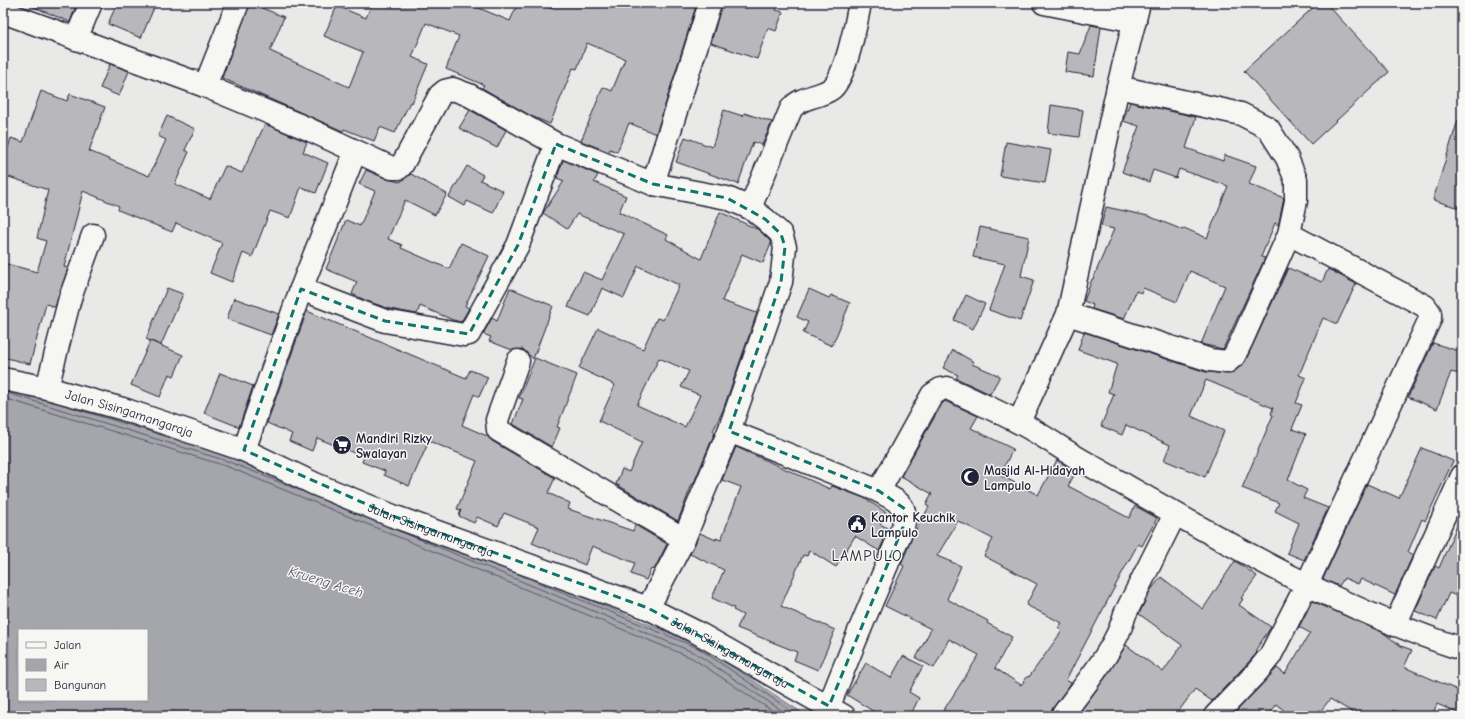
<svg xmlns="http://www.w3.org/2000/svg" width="1465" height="719" viewBox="0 0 1465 719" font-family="'Comic Neue',sans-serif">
	<rect width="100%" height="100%" fill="#e9e9e7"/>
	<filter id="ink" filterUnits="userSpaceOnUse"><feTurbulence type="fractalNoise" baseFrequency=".025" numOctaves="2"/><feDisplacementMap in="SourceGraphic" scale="8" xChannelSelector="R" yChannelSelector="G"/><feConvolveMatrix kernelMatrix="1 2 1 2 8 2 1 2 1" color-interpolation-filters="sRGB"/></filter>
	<g filter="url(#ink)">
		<path fill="#a5a5ac" stroke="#71717f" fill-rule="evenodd" d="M3,384L231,452L699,645L807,716H3ZM19,630H147V700H19Z"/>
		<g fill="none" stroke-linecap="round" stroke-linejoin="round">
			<g stroke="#565668" stroke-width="1">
				<path d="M3,393L11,394L227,461L304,492"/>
				<path d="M3,399L10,400L226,466L692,658L780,716"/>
				<path d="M76,409L169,437"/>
				<path d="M397,530L695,653L790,716"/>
				<path d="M506,569L698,648L799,716"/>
			</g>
		</g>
		<g fill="#b8b8bc" stroke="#22223b" fill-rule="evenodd">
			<path d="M24,3H77L70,22Z"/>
			<path d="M117,3H156L141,38L108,24Z"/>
			<path d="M250,3L284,17L270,51L349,87L363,52L324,36L337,6L366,18L372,3H467L510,21L518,3H538L552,9L554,3H697L656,134L629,123L617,152L610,149L609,152L581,141L603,87L612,91L625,59L587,43L577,69L573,68L550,124L531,116L482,88L484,85L446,69L459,36L426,23L412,57L428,64L412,103L410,102L395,133L380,127L374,141L344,129L343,131L222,78Z"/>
			<path d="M722,3H779L776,10L783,12L776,31L768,28L757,59L711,43Z"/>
			<path d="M1318,3H1326L1389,72L1311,144L1244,71Z"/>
			<path d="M1091,25L1101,27L1094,76L1065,72L1068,52L1080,54Z"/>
			<path d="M110,64L129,71L119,96L100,88Z"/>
			<path d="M41,91L67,101L70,94L105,107L89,151L149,176L166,140L158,136L167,116L195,129L185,150L189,152L175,184L210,199L225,166L242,173L265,124L307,142L303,152L328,163L316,193L301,187L290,218L270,211L252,257L243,253L232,282L210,273L222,243L176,223L172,232L118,210L119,206L83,191L64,267L68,268L55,307L46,304L30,364L3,357V263L37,272L46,241L37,238L48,190L3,175V163L11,138L23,142Z"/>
			<path d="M1130,102L1196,117L1186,148L1223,161L1225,155L1256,166L1249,184L1284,198L1279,222L1278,225L1275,223L1261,257L1265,258L1223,349L1201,344L1225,286L1190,271L1177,302L1143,288L1141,293L1136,291L1124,319L1092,309L1093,305L1084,301L1092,279H1093L1114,229L1101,226L1106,207L1148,216L1183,230L1184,228L1207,238L1228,186L1179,169L1176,178L1153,170L1149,182L1122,172L1139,126L1123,121Z"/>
			<path d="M1051,105L1083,110L1079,137L1048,133Z"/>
			<path d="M470,110L506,130L497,148L459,128Z"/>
			<path d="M724,110L743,116L744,113L772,122L762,145L753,142L738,184L676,162L685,137L712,147Z"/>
			<path d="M1458,120H1462V209L1433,200Z"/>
			<path d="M1006,142L1051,150L1045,183L1000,176Z"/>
			<path d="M563,160L598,175L594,182L626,196L619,212L668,235L666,239L701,259L720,212L759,230L770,241L771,244L763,263L742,254L722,301L757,313L723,410L713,431L715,432L693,485L692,484L678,521L616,484L622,469L629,472L642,442L599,421L615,385L579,368L598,328L643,349L657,318L663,320L679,285L638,266L624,298L602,288L590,316L568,307L583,272L602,280L624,234L577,214L567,229L543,213L564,181L557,178ZM659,358L689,371L681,387L700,395L685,427L637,405Z"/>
			<path d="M467,166L483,175L480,180L503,191L493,213L467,201L465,206L449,197Z"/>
			<path d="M366,170L387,179L400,182L411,174L447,194L435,215L405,200L388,239L402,245L401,248L449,269L461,243L489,256L465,306L469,308L461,322L453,320L420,306L417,314L390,309L367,301L352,294L357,282L326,269L346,220L360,226L375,191L359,184Z"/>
			<path d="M980,227L1029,237L1021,276L1034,280L1020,321L989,310L1005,264L973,257Z"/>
			<path d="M1288,268L1322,282L1328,269L1356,284L1337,324L1323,318L1299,375L1306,378L1296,403L1302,405L1292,429L1306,434L1288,480L1307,490L1303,498L1328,508L1304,560L1287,553L1299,523L1275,511L1279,503L1242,488L1273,415L1271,414L1273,408L1206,380L1191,416L1224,431L1205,477L1164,460L1170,445L1126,425L1122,435L1101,426L1114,394L1108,392L1117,364L1078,350L1084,332L1206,372L1231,374L1245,362Z"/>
			<path d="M167,288L183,294L161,345L146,339Z"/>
			<path d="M510,288L553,306L533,359L523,349L512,350L489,341L491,337L483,334L492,318L497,321Z"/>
			<path d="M809,289L829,298L831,295L850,303L832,346L803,333L808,322L797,317Z"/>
			<path d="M966,295L985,304L973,329L954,320Z"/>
			<path d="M234,298L279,314L271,335L227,319Z"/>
			<path d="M307,311L466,378L470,370L488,377L479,397L474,394L462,425L487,436L492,441L555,478L548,493L570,503L568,509L633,531L635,525L667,544L654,570L651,569L646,580L631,574L635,563L592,546L585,565L532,543L539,527L504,513L498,526L477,517L474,523L459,516L461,510L457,509L477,461L429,441L409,486L384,475L385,471L362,462L364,457L317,438L312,451L289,441L292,434L267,423Z"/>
			<path d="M150,341L183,355L174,376L169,374L160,397L131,385Z"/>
			<path d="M1433,343L1462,352V365L1459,374L1451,372L1437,409L1408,397Z"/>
			<path d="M953,350L974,362L972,364L1000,376L990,394L956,378L958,375L943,368Z"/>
			<path d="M535,358L577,375L557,427L560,428L552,447L513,424L523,399L519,398Z"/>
			<path d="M220,373L253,386L239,427L204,413Z"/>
			<path d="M945,401L978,416L971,428L1013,449L1000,475L1038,495L1057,460L1076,472L1068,486L1129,518L1135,506L1157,518L1142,546L1138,544L1122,573L1066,680L1071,683L1052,709L1050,716H940L979,655L949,639L934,668L916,658L931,629L885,606L904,566L901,564L915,531L929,507L926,505L932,494L901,476L942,404ZM958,521L993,539L984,556L1037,584L1026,605L1062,623L1058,628L1062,631L1029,677L1028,676L1021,685L995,668L1012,637L987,623L988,621L947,599L961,566L937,556Z"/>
			<path d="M736,447L830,489L832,486L864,498L887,513L880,524L889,529L879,551L855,536L836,567L809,550L807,556L803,555L781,606L835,630L818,670L794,660L797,652L737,628L743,615L733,610L734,608L712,598L724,570L690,554L700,533L716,540V538L721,540L741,487L722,480Z"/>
			<path d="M1422,448L1453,461L1425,521L1422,519L1408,552L1413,555L1395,595L1361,579L1358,584L1344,578L1339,586L1323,579L1367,484L1399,498Z"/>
			<path d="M1462,514V598L1449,593L1437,620L1415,611L1435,566L1439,568Z"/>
			<path d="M1235,561L1257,576L1241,598L1243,599L1239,605L1271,627L1255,651L1257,653L1212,701L1195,689L1175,716H1077L1108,674L1126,645L1163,672L1182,645L1139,614L1150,591L1161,577L1203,609Z"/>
			<path d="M1312,601L1382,632L1401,646L1412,650L1404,667L1462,692V715L1437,704L1432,716H1407L1393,710L1391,716H1359L1330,699L1317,716H1291L1276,704L1267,716H1232L1277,668L1285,674L1310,633L1299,627Z"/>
			<path d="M903,656L923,666L909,692L919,698L910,716H881L847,695L866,663L891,678Z"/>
		</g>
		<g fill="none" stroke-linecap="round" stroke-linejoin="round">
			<defs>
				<g id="minor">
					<path d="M1044,3L1135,21"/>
					<path d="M3,12L205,86L306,128L392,168H399L402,165L440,95L445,91L453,89L469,95L556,144L653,184L727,198L750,208L765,219L781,234L785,247L781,282L729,431L684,539L648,608"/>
					<path d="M76,39L91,3"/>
					<path d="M205,86L238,3"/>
					<path d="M653,184L710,3"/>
					<path d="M750,208L791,109C801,96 818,98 831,89C845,80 857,20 860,3"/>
					<path d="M301,289L385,321L464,335L469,334L518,245L556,144"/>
					<path d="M1068,314L1210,360L1227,362L1234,356L1242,340L1289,234L1296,201V180L1287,158L1268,128L1241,114L1118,87"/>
					<path d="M518,361L497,420L498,430L684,539"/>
					<path id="s1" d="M3,379L47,388L123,409L244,450L315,484L393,516L648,608L698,633L844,716"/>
					<path d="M47,388L70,298L93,235"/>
					<path d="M1019,422L1068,314L1118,87L1139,3"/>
					<path d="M729,431L879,491C897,502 909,503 903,527C878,587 852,646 829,706"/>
					<path d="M244,450L301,289L355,152"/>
					<path d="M879,491L932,395L941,389L947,388C971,399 995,410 1018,422C1042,434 1064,451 1088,464C1208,532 1330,606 1462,649"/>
					<path d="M1395,625L1462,476"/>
					<path d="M1062,716C1083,686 1116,650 1125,614L1175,514"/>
					<path d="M1215,716L1257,672L1270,656L1307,584L1430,319V313L1425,306L1289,234"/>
				</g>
			</defs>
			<use href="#minor" stroke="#22223b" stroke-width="25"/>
			<use href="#minor" stroke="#f6f6f2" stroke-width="22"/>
		</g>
	</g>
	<path fill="none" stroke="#0f766e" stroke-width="3" stroke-dasharray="8 5" stroke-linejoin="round" d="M556,144L653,184L727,198L765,219L781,234L785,247L781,282L729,431L879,491L905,509L903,527L829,706L648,608L393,516L244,450L301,289L385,321L469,334L518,245Z"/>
	<defs>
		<symbol id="supermarket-disc" viewBox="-11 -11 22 22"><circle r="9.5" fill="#22223b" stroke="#f6f6f2"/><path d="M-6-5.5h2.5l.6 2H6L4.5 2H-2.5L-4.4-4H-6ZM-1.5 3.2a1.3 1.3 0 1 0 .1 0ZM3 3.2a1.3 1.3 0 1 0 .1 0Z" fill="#fff"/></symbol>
		<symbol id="mosque-disc" viewBox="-11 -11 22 22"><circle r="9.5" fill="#22223b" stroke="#f6f6f2"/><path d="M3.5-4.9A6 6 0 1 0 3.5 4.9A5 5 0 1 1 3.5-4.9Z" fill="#fff"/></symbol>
		<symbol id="civic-disc" viewBox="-11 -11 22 22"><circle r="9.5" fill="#22223b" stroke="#f6f6f2"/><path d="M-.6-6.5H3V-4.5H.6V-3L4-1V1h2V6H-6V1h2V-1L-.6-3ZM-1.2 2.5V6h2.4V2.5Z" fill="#fff"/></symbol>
	</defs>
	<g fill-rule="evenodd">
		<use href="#supermarket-disc" x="331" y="434" width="22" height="22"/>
		<use href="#mosque-disc" x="959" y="466" width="22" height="22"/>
		<use href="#civic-disc" x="846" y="513" width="22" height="22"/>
	</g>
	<g text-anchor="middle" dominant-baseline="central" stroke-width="3" stroke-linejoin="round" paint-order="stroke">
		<g font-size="13" fill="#22223b" stroke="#f6f6f2">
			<text stroke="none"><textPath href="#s1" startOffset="131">Jalan Sisingamangaraja</textPath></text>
			<text stroke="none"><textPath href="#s1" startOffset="455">Jalan Sisingamangaraja</textPath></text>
			<text stroke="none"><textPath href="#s1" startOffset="779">Jalan Sisingamangaraja</textPath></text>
		</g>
		<g font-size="13" font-weight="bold" fill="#22223b" stroke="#f6f6f2" text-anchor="start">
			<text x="356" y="438">Mandiri Rizky<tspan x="356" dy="15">Swalayan</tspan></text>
			<text x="984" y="470">Masjid Al-Hidayah<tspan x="984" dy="15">Lampulo</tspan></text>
			<text x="871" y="517">Kantor Keuchik<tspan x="871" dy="15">Lampulo</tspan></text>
		</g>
		<g font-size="14" font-style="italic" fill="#565668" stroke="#f6f6f2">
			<text transform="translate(326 582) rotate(17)">Krueng Aceh</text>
		</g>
		<g font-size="15" letter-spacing="1" fill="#22223b" stroke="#f6f6f2">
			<text x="867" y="556">LAMPULO</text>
		</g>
	</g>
	<rect width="1465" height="719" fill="none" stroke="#f6f6f2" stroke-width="16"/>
	<rect x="8" y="8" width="1449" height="703" fill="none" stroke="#22223b" stroke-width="1.5" filter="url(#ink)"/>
	<rect x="18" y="629" width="130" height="72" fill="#f6f6f2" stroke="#a1a1a9"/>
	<rect x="26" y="642" width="20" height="6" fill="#f6f6f2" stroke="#a1a1a9"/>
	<text x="54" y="649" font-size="12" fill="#22223b">Jalan</text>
	<rect x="26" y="659" width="20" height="12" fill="#a5a5ac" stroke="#a1a1a9"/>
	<text x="54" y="669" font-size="12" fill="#22223b">Air</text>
	<rect x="26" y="679" width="20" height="12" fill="#b8b8bc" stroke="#a1a1a9"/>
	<text x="54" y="689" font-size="12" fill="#22223b">Bangunan</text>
</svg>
